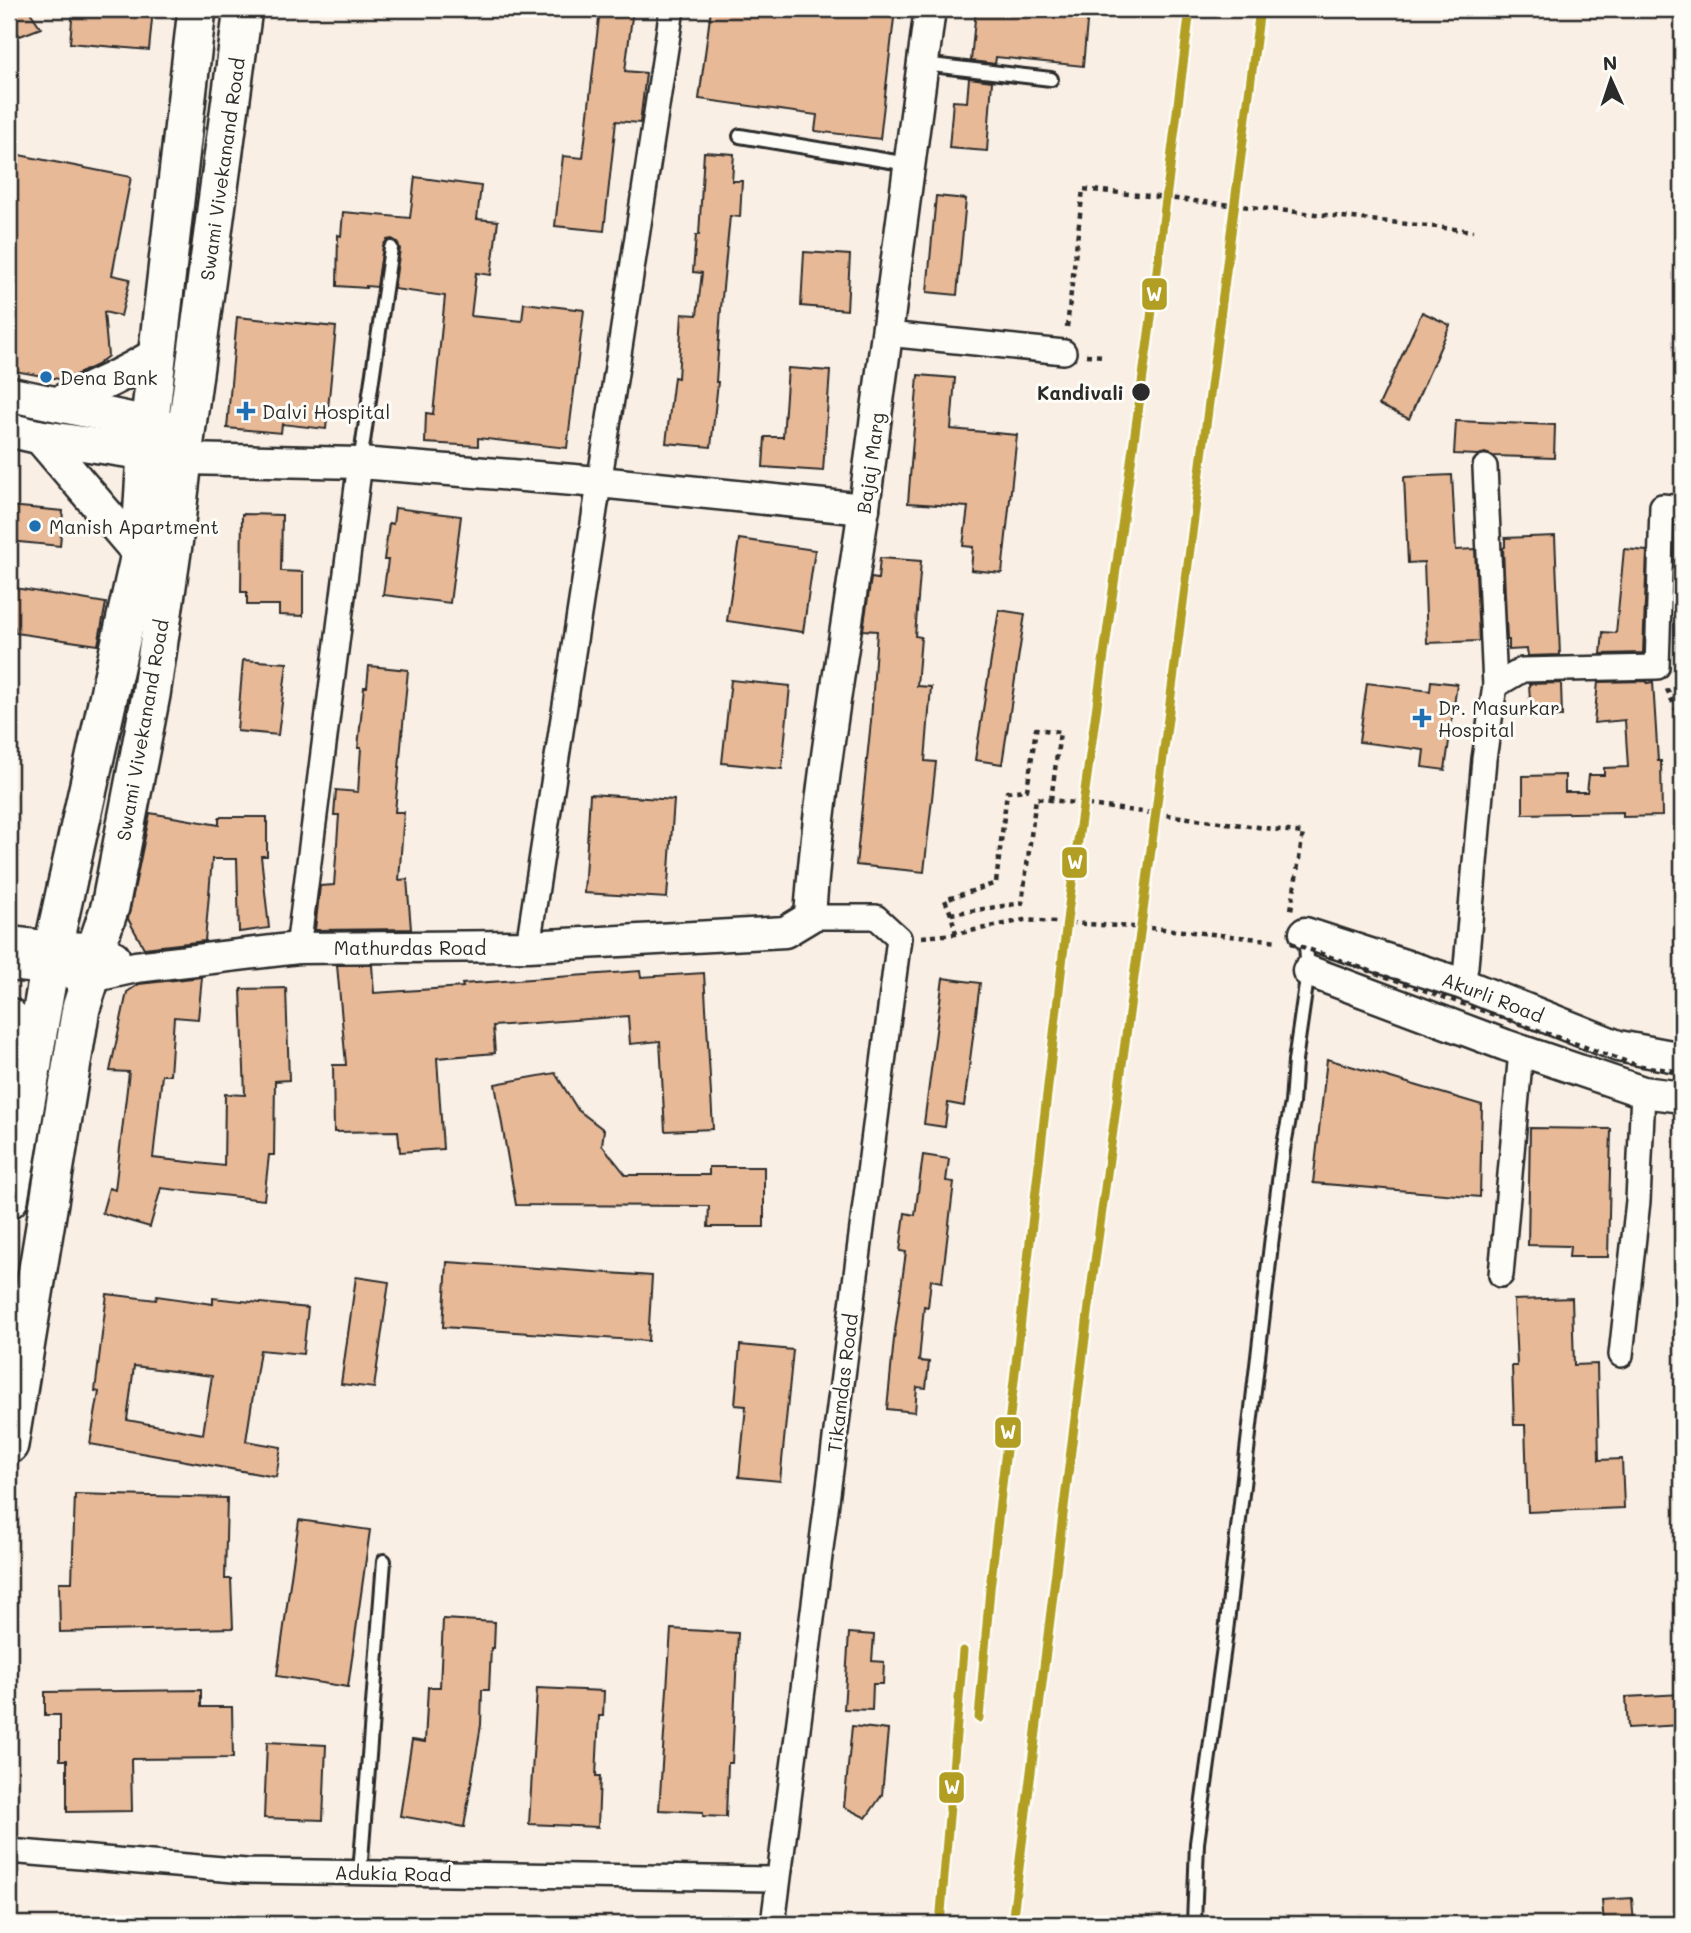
<svg xmlns="http://www.w3.org/2000/svg" width="1691" height="1933" viewBox="0 0 1691 1933" font-family="Mali,sans-serif">
	<rect width="100%" height="100%" fill="#f9efe4"/>
	<filter id="ink" filterUnits="userSpaceOnUse"><feTurbulence type="fractalNoise" baseFrequency=".0143" numOctaves="2"/><feDisplacementMap in="SourceGraphic" scale="14" xChannelSelector="R" yChannelSelector="G"/><feConvolveMatrix kernelMatrix="1 2 1 2 8 2 1 2 1" color-interpolation-filters="sRGB"/></filter>
	<g filter="url(#ink)">
		<g fill="#e7b997" stroke="#2b2b2b" stroke-width="2" fill-rule="evenodd">
			<path d="M9,9H28L41,28L20,36L9,23Z"/>
			<path d="M73,9H153L149,50L70,43Z"/>
			<path d="M600,9H633L625,71L646,73L640,123L616,121L604,231L555,226L563,156L583,158Z"/>
			<path d="M711,9H882L881,16L894,18L880,139L815,131L817,115L699,99Z"/>
			<path d="M976,9H1076V11L1088,12L1083,66L996,57L995,64L971,61Z"/>
			<path d="M969,78L992,81L987,151L949,148L953,101L967,102Z"/>
			<path d="M704,152L734,154L732,181H742L740,217L730,216L721,308L716,382H718L711,447L666,443L674,377L678,378L682,314L697,315L702,273L693,272L696,235H699Z"/>
			<path d="M9,153L131,177L112,275L130,279L121,316L104,312L108,356L97,365L69,378L59,379L9,370Z"/>
			<path d="M415,177L481,186L477,219L498,221L491,275L476,273L471,316L522,321L524,303L584,310L567,448L478,438V446L425,443L426,413L433,414L445,296L394,289L400,249L397,242L392,239L387,240L383,246L377,287L366,286V288L337,286L338,235L341,236L343,212L410,218Z"/>
			<path d="M936,196L966,199L957,295L927,292Z"/>
			<path d="M804,252L850,255L847,310L801,306Z"/>
			<path d="M1422,312L1450,325L1409,419L1379,405Z"/>
			<path d="M237,317L336,327L326,429L282,424L281,433L227,428Z"/>
			<path d="M788,368L830,371L823,471L763,467L765,437H783Z"/>
			<path d="M918,375L955,378L951,429L1017,435L1002,573L971,570L973,547L963,546L968,507L908,503Z"/>
			<path d="M1456,421L1555,425L1554,458L1493,456L1485,453L1478,455L1454,454Z"/>
			<path d="M1452,475L1456,550L1475,549L1479,641L1427,643L1424,562L1408,563L1404,477Z"/>
			<path d="M9,506L63,511L60,546L9,541Z"/>
			<path d="M395,508L461,516L450,603L383,595L388,560H384L389,523L393,524Z"/>
			<path d="M242,514L282,515L281,571L303,572V616L279,615V605H247V592H241Z"/>
			<path d="M1555,536L1560,655L1528,656L1527,649L1509,650V640H1507L1503,548L1505,547V538Z"/>
			<path d="M739,539L815,550L803,632L727,621Z"/>
			<path d="M1624,549L1647,551L1643,653L1601,654L1603,632L1616,633Z"/>
			<path d="M880,558L921,561L915,636L921,637L917,686L931,687L925,761L936,762L924,872L856,865L871,721L877,631L863,630L871,578L878,579Z"/>
			<path d="M9,587L106,603L98,645L15,633V627L9,626Z"/>
			<path d="M999,610L1025,614L1002,764L975,760Z"/>
			<path d="M243,660L287,663L278,735L237,731Z"/>
			<path d="M369,666L408,670L395,812H404L399,880L407,879L411,929L315,930L320,886L334,885L339,815H334L336,790L358,792L361,748H358L364,687H367Z"/>
			<path d="M731,680L790,686L782,769L722,763Z"/>
			<path d="M1431,681L1457,684L1445,770L1422,767L1424,750L1359,742L1367,683L1430,691Z"/>
			<path d="M1647,681V683L1653,682L1658,761H1661L1662,816L1623,817V812L1523,814V776L1565,775V792H1587L1589,775H1604V768L1628,767L1625,720L1594,723L1598,682Z"/>
			<path d="M1561,683L1562,716L1531,718L1529,684Z"/>
			<path d="M590,794L674,800L667,898L584,893Z"/>
			<path d="M150,813L219,825V817H267V856H261L269,928L239,932L237,859H212L205,941L144,948L128,919Z"/>
			<path d="M337,965H372L374,993L463,987L462,984L640,971L641,977L704,973L713,1129L665,1131L660,1041L630,1044L628,1016L493,1026L495,1053L437,1058L443,1149L400,1152L398,1131L334,1132L333,1065H346Z"/>
			<path d="M202,977L198,1019L174,1017L170,1075H162L153,1158L224,1166L225,1094L245,1095L241,989L286,988L289,1080L275,1081L274,1155H269L264,1200L161,1188L150,1227L102,1213L109,1188L115,1190L129,1072L110,1071L127,992L139,984Z"/>
			<path d="M943,978L980,983L964,1106L948,1103L945,1127L924,1124Z"/>
			<path d="M1327,1059L1482,1105L1480,1197L1313,1183Z"/>
			<path d="M555,1073L578,1110L604,1130L602,1145L626,1175H709V1167H764V1227H708L709,1206L516,1205L495,1084Z"/>
			<path d="M1530,1128L1611,1129L1608,1257H1569L1570,1246L1528,1245Z"/>
			<path d="M923,1155L949,1159L946,1181L954,1182L942,1282L931,1280L928,1307L924,1306L919,1361L929,1362L926,1388L917,1387L915,1412L887,1409L894,1339L906,1252L900,1251L905,1213L915,1215Z"/>
			<path d="M447,1262L652,1276L648,1341L443,1327Z"/>
			<path d="M356,1277L389,1282L374,1388L341,1384Z"/>
			<path d="M107,1294L156,1300L157,1296L213,1304V1298L308,1308L303,1354L260,1350L246,1441L281,1447L276,1477L90,1444L99,1392L95,1391ZM134,1366L212,1376L203,1434L127,1420Z"/>
			<path d="M1572,1298L1574,1365L1597,1364L1599,1460L1622,1459L1624,1508L1528,1512L1525,1425H1514L1512,1366H1517L1514,1300Z"/>
			<path d="M740,1345L793,1350L780,1481L739,1477L746,1406L735,1405Z"/>
			<path d="M75,1494L227,1498L225,1579H231L233,1628L60,1632L59,1582H72Z"/>
			<path d="M299,1520L370,1530L348,1687L277,1676Z"/>
			<path d="M443,1619L495,1622L494,1648H491L489,1690H482L481,1725L464,1827L400,1816L412,1740L425,1742L428,1687H440Z"/>
			<path d="M671,1629L738,1633L732,1763H728L726,1817L703,1816V1812L659,1810Z"/>
			<path d="M849,1633L874,1635L872,1661L884,1662L883,1684H873L872,1710L844,1709Z"/>
			<path d="M537,1688L604,1691L603,1716H599L596,1776H600L598,1827L529,1824Z"/>
			<path d="M201,1690V1707H232L233,1758L131,1759L132,1811L67,1812V1760H60V1715H45V1692Z"/>
			<path d="M1682,1694V1725L1628,1728L1626,1697Z"/>
			<path d="M852,1726L888,1730L882,1795L866,1818L844,1807Z"/>
			<path d="M267,1742L326,1745L323,1820L264,1818Z"/>
			<path d="M1632,1898L1634,1924H1604L1602,1900Z"/>
		</g>
		<g fill="none" stroke-linecap="round" stroke-linejoin="round">
			<defs>
				<g id="service">
					<path d="M923,64L1051,79"/>
					<path d="M740,136L908,164"/>
					<path d="M360,463L391,248"/>
					<path d="M360,1873L384,1561"/>
					<path d="M1194,1924L1197,1843L1225,1640L1271,1245L1283,1150L1292,1103L1295,1061L1308,971L1305,933"/>
				</g>
				<g id="minor">
					<path d="M887,334L1064,352"/>
					<path d="M1485,467L1495,686"/>
					<path d="M528,946L672,9"/>
					<path d="M298,948L360,463"/>
					<path d="M1463,984L1466,966L1484,759L1495,686L1522,670L1657,667L1662,506L1682,508"/>
					<path d="M1501,1275L1521,1051"/>
					<path d="M1621,1355L1638,1201L1643,1092"/>
					<path d="M9,1851L246,1871L778,1879"/>
					<path d="M773,1924L899,938L876,917H810"/>
				</g>
				<g id="tertiary">
					<path d="M184,459L360,463L599,482L864,509"/>
					<path d="M1305,933L1463,984L1618,1046L1682,1058"/>
					<path d="M9,942L53,947L96,948L114,956"/>
					<path d="M9,965L49,969L91,977L136,967L298,948L528,946L785,932L810,917C819,779 845,644 864,507C887,341 907,175 930,9"/>
					<path d="M1308,971L1505,1045L1643,1092L1682,1097"/>
				</g>
				<g id="secondary">
					<path d="M9,394L137,421L174,430"/>
					<path d="M56,404C91,390 125,374 158,354"/>
					<path d="M9,430L40,437L171,457"/>
					<path d="M40,437L140,554"/>
				</g>
				<g id="primary">
					<path d="M9,1017L33,1064"/>
					<path d="M9,1199L53,947L140,554L146,454L197,9"/>
					<path d="M9,1445L81,1008L91,977L96,948L110,907L151,695L175,531L186,433L243,9"/>
				</g>
			</defs>
			<use href="#service" stroke="#2b2b2b" stroke-width="18"/>
			<use href="#minor" stroke="#2b2b2b" stroke-width="28"/>
			<use href="#tertiary" stroke="#2b2b2b" stroke-width="35"/>
			<use href="#secondary" stroke="#2b2b2b" stroke-width="38"/>
			<use href="#primary" stroke="#2b2b2b" stroke-width="42"/>
			<g stroke="#2b2b2b" stroke-width="4.5" stroke-dasharray="5 5" stroke-linecap="butt">
				<path d="M1067,327L1083,189L1473,231"/>
				<path d="M1086,355L1104,356"/>
				<path d="M1667,689L1682,723"/>
				<path d="M951,914L945,900L996,883L1007,792L1027,790L1036,729L1060,732L1051,800"/>
				<path d="M956,934L951,914L1022,903L1036,798L1303,833L1291,910"/>
				<path d="M922,937L956,934L1024,920L1164,929L1278,941"/>
			</g>
			<use href="#service" stroke="#fdfcf7" stroke-width="12"/>
			<use href="#minor" stroke="#fdfcf7" stroke-width="23"/>
			<use href="#tertiary" stroke="#fdfcf7" stroke-width="30"/>
			<use href="#secondary" stroke="#fdfcf7" stroke-width="33"/>
			<use href="#primary" stroke="#fdfcf7" stroke-width="37"/>
			<path stroke="#2b2b2b" stroke-width="4.5" stroke-dasharray="5 5" stroke-linecap="butt" d="M1291,943L1636,1065L1682,1072"/>
			<defs>
				<g id="rail-1">
					<path d="M979,1718L990,1589L1068,912L1150,326L1190,9"/>
					<path d="M940,1924L963,1651"/>
					<path d="M1012,1924L1091,1290L1142,919L1260,9"/>
				</g>
			</defs>
			<use href="#rail-1" stroke="#fdfcf7" stroke-width="14"/>
			<use href="#rail-1" stroke="#b19e23" stroke-width="9"/>
		</g>
	</g>
	<g fill="#1f6fb2" stroke="#fdfcf7" stroke-width="2.5">
		<circle cx="46" cy="377" r="7"/>
		<path d="M242.5 400.5h7v7h7v7h-7v7h-7v-7h-7v-7h7z"/>
		<circle cx="35" cy="526" r="7"/>
		<path d="M1418.5 707.5h7v7h7v7h-7v7h-7v-7h-7v-7h7z"/>
	</g>
	<circle fill="#2b2b2b" stroke="#fdfcf7" stroke-width="2.5" cx="1141" cy="392" r="10"/>
	<g text-anchor="middle" dominant-baseline="central" stroke-width="6" stroke-linejoin="round" paint-order="stroke">
		<g font-size="19" fill="#2b2b2b" stroke="#fdfcf7">
			<text transform="translate(222 169) rotate(-82)">Swami Vivekanand Road</text>
			<text transform="translate(870 463) rotate(-82)">Bajaj Marg</text>
			<text transform="translate(142 730) rotate(-80)">Swami Vivekanand Road</text>
			<text x="410" y="947">Mathurdas Road</text>
			<text transform="translate(1493 997) rotate(21)">Akurli Road</text>
			<text transform="translate(842 1383) rotate(-83)">Tikamdas Road</text>
			<text transform="translate(393 1873) rotate(1)">Adukia Road</text>
		</g>
		<g font-size="19" fill="#2b2b2b" stroke="#fdfcf7" text-anchor="start">
			<text x="60" y="377">Dena Bank</text>
			<text x="262" y="411">Dalvi Hospital</text>
			<text x="49" y="526">Manish Apartment</text>
			<text x="1438" y="707">Dr. Masurkar<tspan x="1438" dy="22">Hospital</tspan></text>
		</g>
		<g font-size="19" font-weight="bold" fill="#2b2b2b" stroke="#fdfcf7" text-anchor="end">
			<text x="1124" y="392">Kandivali</text>
		</g>
	</g>
	<g stroke="#fdfcf7" stroke-width="2.5">
		<rect x="1141" y="277" width="27" height="34" rx="7" fill="#b19e23"/>
		<rect x="1061" y="846" width="27" height="33" rx="7" fill="#b19e23"/>
		<rect x="994" y="1416" width="28" height="33" rx="7" fill="#b19e23"/>
		<rect x="938" y="1771" width="27" height="33" rx="7" fill="#b19e23"/>
	</g>
	<g font-size="19" text-anchor="middle" font-weight="bold" fill="#fff">
		<text x="1154" y="301">W</text>
		<text x="1075" y="869">W</text>
		<text x="1008" y="1439">W</text>
		<text x="952" y="1794">W</text>
	</g>
	<rect width="1691" height="1933" fill="none" stroke="#fdfcf7" stroke-width="35"/>
	<rect x="18" y="18" width="1656" height="1898" fill="none" stroke="#2b2b2b" stroke-width="2.5" filter="url(#ink)"/>
	<g transform="translate(1611 80) rotate(357)" stroke="#fdfcf7" stroke-width="5" paint-order="stroke">
	<path d="M0-5L12 26L0 18L-12 26Z" fill="#2b2b2b"/>
	<text y="-10" font-size="19" font-weight="bold" text-anchor="middle" fill="#2b2b2b">N</text>
	</g>
</svg>
